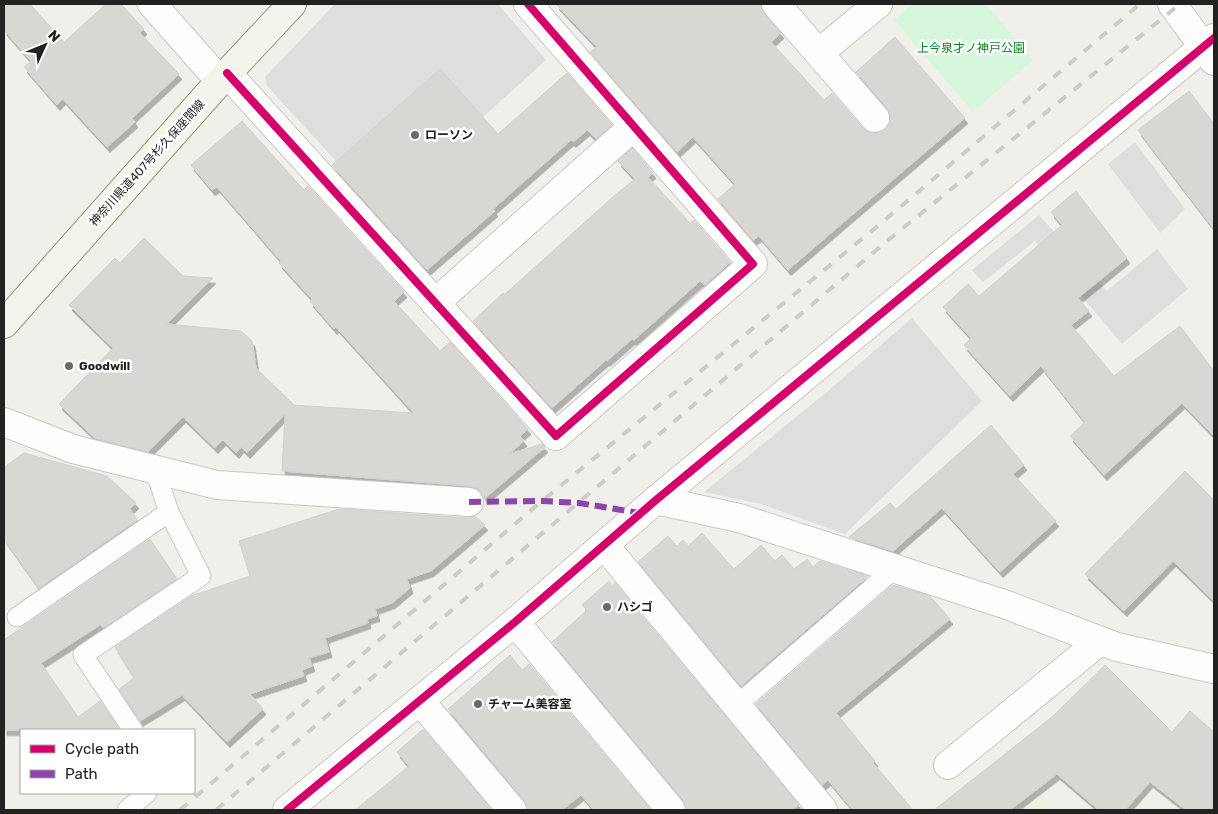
<svg xmlns="http://www.w3.org/2000/svg" width="1218" height="814" viewBox="0 0 1218 814" font-family="Rubik,'Noto Sans JP',sans-serif">
	<defs>
		<filter id="shadow"><feDropShadow dx="3" dy="5.5" stdDeviation="0" flood-color="#0004"/></filter>
	</defs>
	<rect width="100%" height="100%" fill="#f0efea"/>
	<g fill="#dededc">
		<path d="M335,4H498L546,60L483,117L440,69L336,161L267,86L265,77Z"/>
		<path d="M1135,142L1185,209L1160,233L1108,164Z"/>
		<path d="M1039,215L1107,291L1157,249L1188,289L1122,344L1035,241L983,282L972,270Z"/>
		<path d="M912,318L982,401L845,534L761,504L704,492L828,391Z"/>
	</g>
	<path fill="#edf1dd" d="M1040,794L1059,810H1021Z"/>
	<path fill="#d7f7dc" d="M913,4H986L1033,60L973,112L894,20Z"/>
	<g fill="#d8d7d3" stroke="#d4d1cb" filter="url(#shadow)">
		<path d="M4,4H30L64,42L106,4H121L144,29L140,33L179,74L132,118L135,122L107,147L63,99L57,105L24,67L31,61L4,30Z"/>
		<path d="M556,4H761L764,14L781,33L771,42L824,100L832,93L863,128L870,133H878L886,129L890,123V115L887,108L856,72L895,37L965,118L788,270L759,236L753,240L718,199L735,184L693,137L677,152L590,52L597,47Z"/>
		<path d="M440,69L498,134L567,73L612,125L596,139L587,130L573,142L571,140L493,209L495,211L427,270L332,165Z"/>
		<path d="M1189,91L1214,124V229L1138,130Z"/>
		<path d="M242,121L304,190L308,186L404,292L394,301L440,351L450,342L528,429L520,436L524,441L509,454L542,444L545,447L484,499L483,495L478,489L470,486L282,471L285,414L247,453L241,447L236,453L223,440L215,448L183,417L148,452L95,438L59,404L113,348L69,305L115,258L120,263L144,238L183,276L213,278L167,324L241,331L252,341L256,368L294,405L414,413L336,327L334,329L310,301L312,299L279,263L281,261L217,187L212,190L191,165Z"/>
		<path d="M632,148L653,173L648,177L690,223L694,220L730,262L705,285L700,281L634,340L632,339L607,361L606,360L552,408L473,321L503,293L504,295L615,195L635,179L618,161Z"/>
		<path d="M1076,191L1127,258L1078,298L1089,311L1071,325L1114,376L1180,326L1214,371V436L1182,403L1104,475L1070,436L1085,422L1041,366L1010,396L964,345L971,338L943,307L968,284L979,296L1062,225L1051,212Z"/>
		<path d="M991,425L1024,465L1013,474L1056,521L1000,572L942,508L893,551L849,537L890,503L896,509Z"/>
		<path d="M24,453L107,476L136,503L130,509L137,520L39,588L4,539V467Z"/>
		<path d="M1185,471L1214,500V601L1173,561L1124,611L1085,574Z"/>
		<path d="M339,509L468,518L475,516L485,525L431,571L407,579L410,588L392,603L375,609L377,616L367,619L368,623L325,638L329,652L309,658L312,666L302,670L304,676L250,694L263,709L227,742L182,695L140,721L119,689L134,678L115,647L191,596L250,576L239,541Z"/>
		<path d="M702,533L734,569L761,545L775,561L782,555L794,569L807,559L813,567L820,561L868,576L741,686L638,562L668,536L677,546L683,540L688,546Z"/>
		<path d="M150,539L177,579L103,628L100,625L41,663L78,717L100,701L120,730H4V640Z"/>
		<path d="M609,581L612,586L615,583L799,805L792,810H686L683,800L552,642L587,610L582,605Z"/>
		<path d="M893,585L930,596L950,619L836,713L875,761L873,763L913,810H853L828,780L822,785L756,704Z"/>
		<path d="M510,655L522,670L529,664L651,810H594L581,795L562,810H527L524,800L448,709Z"/>
		<path d="M1105,665L1172,732L1190,711L1214,732V810H1186L1150,782L1125,810H1099L1057,774L1010,810H934L1052,717Z"/>
		<path d="M422,730H424L492,810H355L409,766L397,752Z"/>
	</g>
	<g fill="none" stroke-linecap="round" stroke-linejoin="round">
		<defs>
			<g id="service">
				<path d="M17,617L169,512"/>
				<path d="M737,705L894,569"/>
				<path d="M133,730L83,655L201,576L169,512L155,470"/>
				<path d="M127,810L147,793"/>
			</g>
			<g id="minor">
				<path d="M152,4L220,81"/>
				<path d="M776,4L875,118"/>
				<path d="M819,53L878,4"/>
				<path d="M227,73L556,436L753,264L528,4"/>
				<path d="M435,303L634,126"/>
				<path d="M4,422L73,449L217,485L469,502"/>
				<path d="M656,500L739,518L1007,605L1117,647L1214,669"/>
				<path d="M604,545L823,810"/>
				<path d="M515,622L671,810"/>
				<path d="M420,701L512,810"/>
				<path d="M948,765L1100,641"/>
				<path d="M287,810L515,622L656,500L1214,38"/>
			</g>
			<path id="tertiary" d="M1172,4L1214,61"/>
			<path id="secondary" d="M4,324L220,81L292,4"/>
		</defs>
		<use href="#service" stroke="#c9c8c6" stroke-width="21"/>
		<use href="#minor" stroke="#c9c8c6" stroke-width="30"/>
		<use href="#tertiary" stroke="#c9c8c6" stroke-width="30"/>
		<use href="#secondary" stroke="#969b80" stroke-width="30"/>
		<use href="#service" stroke="#fdfdfc" stroke-width="19"/>
		<use href="#minor" stroke="#fdfdfc" stroke-width="28"/>
		<use href="#tertiary" stroke="#fdfdfc" stroke-width="28"/>
		<use href="#secondary" stroke="#f3f5ec" stroke-width="28"/>
		<g stroke="#cccccb" stroke-width="4" stroke-dasharray="10 10" stroke-linecap="butt">
			<path d="M180,810L542,501L879,225L1140,4"/>
			<path d="M216,810L887,241L1180,4"/>
		</g>
		<path stroke="#8e44ad" stroke-width="6" stroke-dasharray="12 6" stroke-linecap="butt" d="M469,502L542,501L579,503L640,513"/>
		<defs>
			<g id="cycleway">
				<path d="M227,73L556,436L753,264L528,4"/>
				<path d="M287,810L515,622L656,500L1214,38"/>
			</g>
		</defs>
		<use href="#cycleway" stroke="#fff" stroke-width="11"/>
		<use href="#cycleway" stroke="#d6006c" stroke-width="8"/>
	</g>
	<g fill="#6a6a68" stroke="#fff" stroke-width="2">
		<circle cx="415" cy="135" r="5"/>
		<circle cx="69" cy="366" r="5"/>
		<circle cx="607" cy="607" r="5"/>
		<circle cx="478" cy="704" r="5"/>
	</g>
	<g text-anchor="middle" dominant-baseline="central" stroke-width="5" stroke-linejoin="round" paint-order="stroke">
		<g font-size="12" fill="#048621" stroke="#fff">
			<text x="971" y="48">上今泉才ノ神戸公園</text>
		</g>
		<g font-size="12" font-weight="bold" fill="#222" stroke="#fff" text-anchor="start">
			<text x="425" y="135">ローソン</text>
			<text x="79" y="366">Goodwill</text>
			<text x="617" y="607">ハシゴ</text>
			<text x="488" y="704">チャーム美容室</text>
		</g>
		<g font-size="12" fill="#222" stroke="#fff">
			<text transform="translate(147 163) rotate(-48)">神奈川県道407号杉久保座間線</text>
		</g>
	</g>
	<rect width="1218" height="814" fill="none" stroke="#222222" stroke-width="10"/>
	<rect x="20" y="729" width="175" height="65" fill="#ffffff" stroke="#a7a7a7"/>
	<rect x="30" y="745" width="25" height="8" fill="#d6006c" stroke="#a7a7a7"/>
	<text x="65" y="754" font-size="15" fill="#222222">Cycle path</text>
	<rect x="30" y="770" width="25" height="8" fill="#8e44ad" stroke="#a7a7a7"/>
	<text x="65" y="779" font-size="15" fill="#222222">Path</text>
	<g transform="translate(45 45) rotate(46)" stroke="#ffffff" stroke-width="4" paint-order="stroke">
	<path d="M0-4L9 19L0 12L-9 19Z" fill="#222222"/>
	<text y="-8" font-size="14" font-weight="bold" text-anchor="middle" fill="#222222">N</text>
	</g>
</svg>
